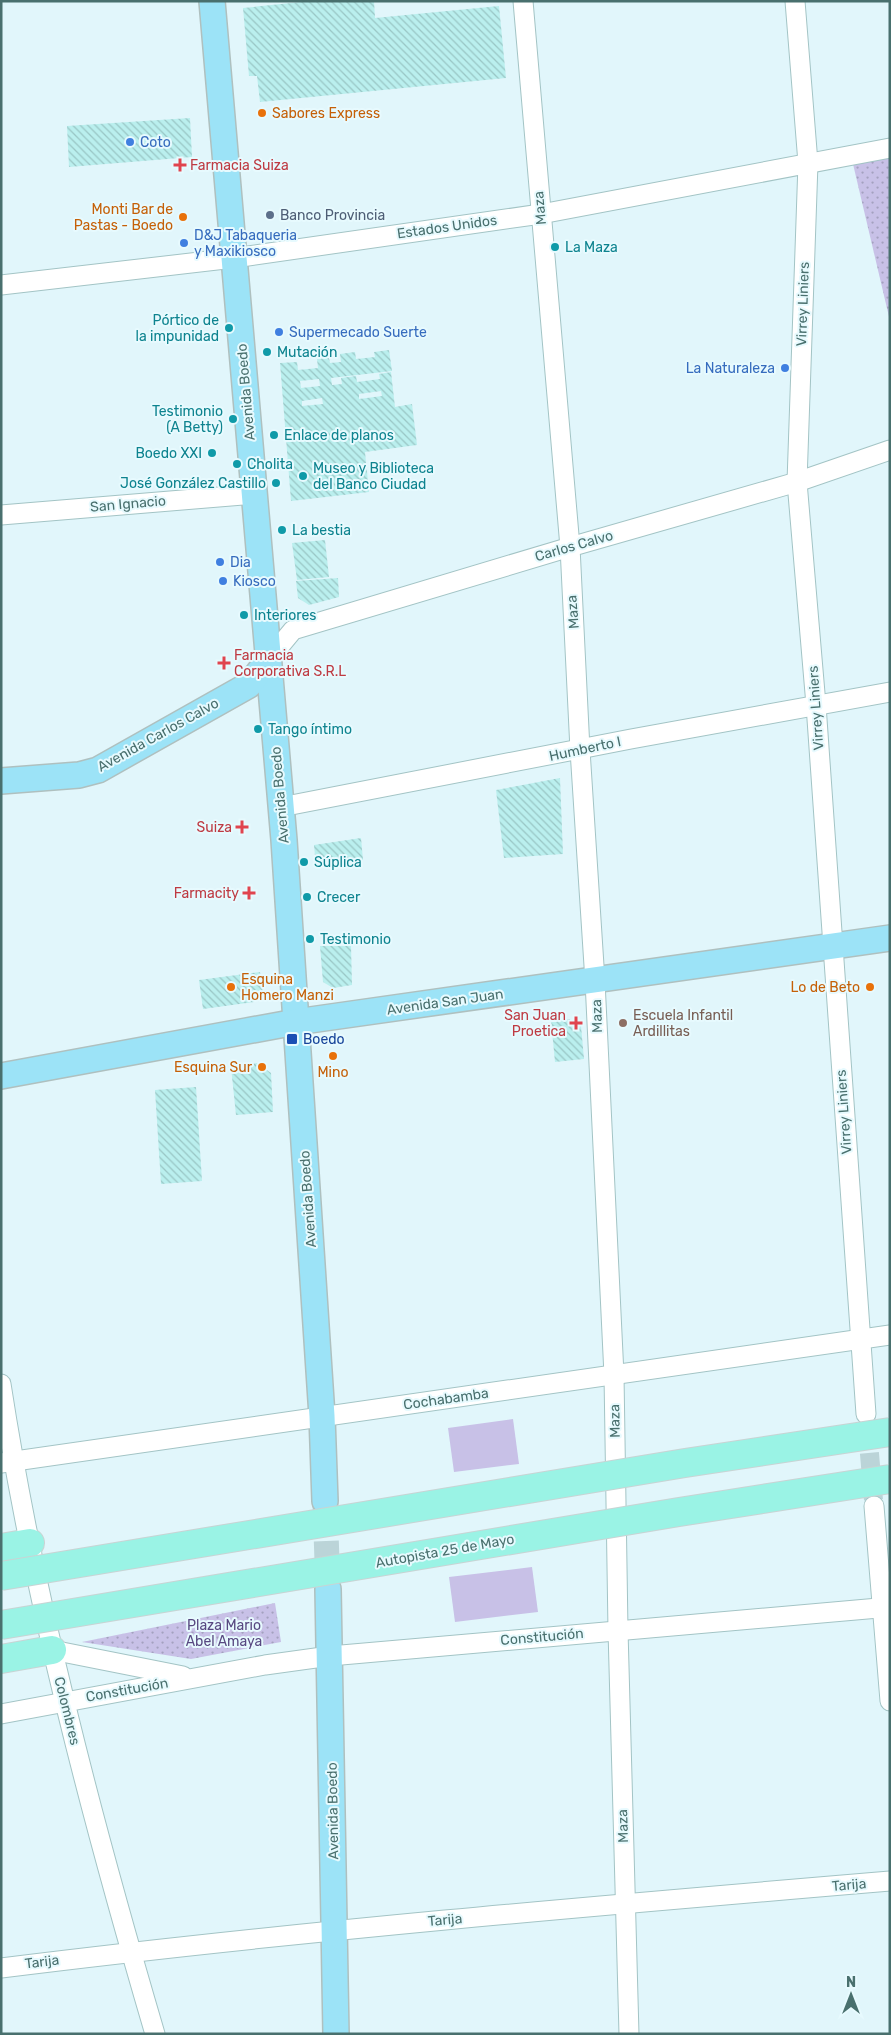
<svg xmlns="http://www.w3.org/2000/svg" width="891" height="2035" viewBox="0 0 891 2035" font-family="Rubik,sans-serif">
	<defs>
		<pattern id="park-dots" width="8" height="8" patternUnits="userSpaceOnUse" patternTransform="scale(1.25)"><rect width="8" height="8" fill="#c8c1e7"/><path d="M2 2h.1M6 6h.1" fill="none" stroke="#a4a1bf" stroke-width="1.8" stroke-linecap="round"/></pattern>
		<pattern id="building-back-hatch" width="6" height="6" patternUnits="userSpaceOnUse" patternTransform="scale(1.25)"><rect width="6" height="6" fill="#baefee"/><path d="M-1 5l2 2M0 0l6 6M5-1l2 2" fill="none" stroke="#99c6c5"/></pattern>
	</defs>
	<rect width="100%" height="100%" fill="#e1f6fb"/>
	<g fill="url(#park-dots)">
		<path d="M890,157V321L853,164Z"/>
		<path d="M275,1603L281,1642L191,1659L82,1642Z"/>
	</g>
	<g fill="#c8c1e7">
		<path d="M513,1419L519,1464L454,1472L448,1428Z"/>
		<path d="M532,1567L538,1612L455,1622L449,1577Z"/>
	</g>
	<g fill="url(#building-back-hatch)" fill-rule="evenodd">
		<path d="M311,1H374L375,18L499,6L506,78L260,102L257,76H249L243,8Z"/>
		<path d="M190,118L192,157L69,167L67,126Z"/>
		<path d="M389,350L392,371L331,378L332,385L342,384L341,378L356,376L357,382L380,379L379,374L391,372L395,407L412,404L417,445L365,452L369,492L291,501L280,363L297,362L298,370L318,368L317,359L329,358L330,363L341,362L340,354L355,352L356,359L375,357L374,352ZM319,379L320,386L301,388L300,381ZM381,391L382,396L359,399V394ZM322,398L323,404L302,406V401Z"/>
		<path d="M325,540L329,577L297,580L292,543Z"/>
		<path d="M338,578L339,597L309,605L298,598L296,581Z"/>
		<path d="M560,778L563,854L504,858L496,790Z"/>
		<path d="M361,838L363,860L316,867L314,845Z"/>
		<path d="M320,946H351L352,985L333,988L323,982Z"/>
		<path d="M260,972L263,994L254,1002L203,1009L199,980Z"/>
		<path d="M569,1019L581,1026L584,1059L555,1062L551,1020Z"/>
		<path d="M257,1063L271,1073L273,1112L236,1115L231,1067Z"/>
		<path d="M196,1087L202,1181L161,1184L155,1090Z"/>
	</g>
	<g fill="none" stroke-linecap="round" stroke-linejoin="round">
		<path stroke="#bbd4d8" stroke-width="19" stroke-dasharray="19 9" stroke-linecap="butt" d="M867,1425L874,1506"/>
		<path stroke="#bbd4d8" stroke-width="25" stroke-dasharray="25 12" stroke-linecap="butt" d="M325,1504L328,1589"/>
		<defs>
			<g id="minor">
				<path d="M523,1L570,547L580,750L595,981L614,1375L618,1630L629,2034"/>
				<path d="M795,1L808,163L797,482L816,705L866,1414"/>
				<path d="M1,285L234,258L541,214L890,148"/>
				<path d="M1,515L255,494"/>
				<path d="M269,659L293,630L570,547L797,482L890,450"/>
				<path d="M281,807L631,739L890,692"/>
				<path d="M1,1384C35,1604 92,1820 155,2034"/>
				<path d="M1,1463L890,1335"/>
				<path d="M874,1506L890,1701"/>
				<path d="M52,1650L183,1676"/>
				<path d="M1,1714L265,1665L330,1656L890,1607"/>
				<path d="M1,1968C297,1931 593,1906 890,1881"/>
			</g>
			<g id="major">
				<path d="M212,1L284,840L322,1416L325,1501"/>
				<path d="M1,781L79,775L98,770L249,685L269,659"/>
				<path d="M1,1076L296,1022L890,938"/>
				<path d="M328,1589L336,2034"/>
			</g>
			<g id="highway">
				<path d="M1,1548L30,1543"/>
				<path d="M1,1659L52,1650"/>
			</g>
		</defs>
		<use href="#minor" stroke="#a3c4c5" stroke-width="21"/>
		<use href="#major" stroke="#afc0bf" stroke-width="28"/>
		<use href="#highway" stroke="#c8d4d4" stroke-width="30"/>
		<use href="#minor" stroke="#fff" stroke-width="19"/>
		<use href="#major" stroke="#9ce3f7" stroke-width="25"/>
		<use href="#highway" stroke="#9af3e5" stroke-width="28"/>
		<defs>
			<g id="highway-bridge">
				<path d="M1,1576L685,1463L890,1432"/>
				<path d="M1,1625L679,1512L890,1479"/>
			</g>
		</defs>
		<use href="#highway-bridge" stroke="#c8d4d4" stroke-width="30" stroke-linecap="butt"/>
		<use href="#highway-bridge" stroke="#9af3e5" stroke-width="28"/>
	</g>
	<g fill="#e8710a" stroke="#e7fafe" stroke-width="2">
		<circle cx="262" cy="113" r="5"/>
		<circle cx="183" cy="217" r="5"/>
		<circle cx="231" cy="987" r="5"/>
		<circle cx="870" cy="987" r="5"/>
		<circle cx="333" cy="1056" r="5"/>
		<circle cx="262" cy="1067" r="5"/>
	</g>
	<g fill="#3f7fe0" stroke="#e7fafe" stroke-width="2">
		<circle cx="130" cy="142" r="5"/>
		<circle cx="184" cy="243" r="5"/>
		<circle cx="279" cy="332" r="5"/>
		<circle cx="785" cy="368" r="5"/>
		<circle cx="220" cy="562" r="5"/>
		<circle cx="223" cy="581" r="5"/>
	</g>
	<g fill="#e0444e" stroke="#e7fafe" stroke-width="2">
		<path d="M177.5 157.5h5v5h5v5h-5v5h-5v-5h-5v-5h5z"/>
		<path d="M221.5 655.5h5v5h5v5h-5v5h-5v-5h-5v-5h5z"/>
		<path d="M239.5 819.5h5v5h5v5h-5v5h-5v-5h-5v-5h5z"/>
		<path d="M246.5 885.5h5v5h5v5h-5v5h-5v-5h-5v-5h5z"/>
		<path d="M573.5 1015.5h5v5h5v5h-5v5h-5v-5h-5v-5h5z"/>
	</g>
	<circle fill="#5c6f8a" stroke="#e7fafe" stroke-width="2" cx="270" cy="215" r="5"/>
	<g fill="#0f9aa8" stroke="#e7fafe" stroke-width="2">
		<circle cx="555" cy="247" r="5"/>
		<circle cx="229" cy="328" r="5"/>
		<circle cx="267" cy="352" r="5"/>
		<circle cx="233" cy="419" r="5"/>
		<circle cx="274" cy="435" r="5"/>
		<circle cx="212" cy="453" r="5"/>
		<circle cx="237" cy="464" r="5"/>
		<circle cx="303" cy="476" r="5"/>
		<circle cx="276" cy="483" r="5"/>
		<circle cx="282" cy="530" r="5"/>
		<circle cx="244" cy="615" r="5"/>
		<circle cx="258" cy="729" r="5"/>
		<circle cx="304" cy="862" r="5"/>
		<circle cx="307" cy="897" r="5"/>
		<circle cx="310" cy="939" r="5"/>
	</g>
	<circle fill="#8d6e63" stroke="#e7fafe" stroke-width="2" cx="623" cy="1023" r="5"/>
	<rect fill="#1a4fb4" stroke="#e7fafe" stroke-width="2" x="286" y="1033" width="12" height="12" rx="2.5"/>
	<g text-anchor="middle" dominant-baseline="central" stroke-width="4" stroke-linejoin="round" paint-order="stroke">
		<g font-size="14" fill="#c56008" stroke="#e7fafe" text-anchor="end">
			<text x="272" y="113" text-anchor="start">Sabores Express</text>
			<text x="173" y="209">Monti Bar de<tspan x="173" dy="16">Pastas - Boedo</tspan></text>
			<text x="241" y="979" text-anchor="start">Esquina<tspan x="241" dy="16">Homero Manzi</tspan></text>
			<text x="860" y="987">Lo de Beto</text>
			<text x="252" y="1067">Esquina Sur</text>
			<text x="333" y="1072" text-anchor="middle">Mino</text>
		</g>
		<g font-size="14" fill="#366cbe" stroke="#e7fafe" text-anchor="start">
			<text x="140" y="142">Coto</text>
			<text x="194" y="235">D&amp;J Tabaqueria<tspan x="194" dy="16">y Maxikiosco</tspan></text>
			<text x="289" y="332">Supermecado Suerte</text>
			<text x="775" y="368" text-anchor="end">La Naturaleza</text>
			<text x="230" y="562">Dia</text>
			<text x="233" y="581">Kiosco</text>
		</g>
		<g font-size="14" fill="#be3a42" stroke="#e7fafe" text-anchor="end">
			<text x="190" y="165" text-anchor="start">Farmacia Suiza</text>
			<text x="234" y="655" text-anchor="start">Farmacia<tspan x="234" dy="16">Corporativa S.R.L</tspan></text>
			<text x="232" y="827">Suiza</text>
			<text x="239" y="893">Farmacity</text>
			<text x="566" y="1015">San Juan<tspan x="566" dy="16">Proetica</tspan></text>
		</g>
		<g font-size="14" fill="#49706e" stroke="#e7fafe">
			<text transform="translate(540 208) rotate(-95)">Maza</text>
			<text transform="translate(447 227) rotate(-8)">Estados Unidos</text>
			<text transform="translate(803 304) rotate(-88)">Virrey Liniers</text>
			<text transform="translate(246 392) rotate(-95)">Avenida Boedo</text>
			<text transform="translate(128 504) rotate(-5)">San Ignacio</text>
			<text transform="translate(574 546) rotate(-16)">Carlos Calvo</text>
			<text transform="translate(573 612) rotate(-94)">Maza</text>
			<text transform="translate(816 708) rotate(-94)">Virrey Liniers</text>
			<text transform="translate(158 735) rotate(-29)">Avenida Carlos Calvo</text>
			<text transform="translate(585 749) rotate(-12)">Humberto I</text>
			<text transform="translate(280 795) rotate(-95)">Avenida Boedo</text>
			<text transform="translate(445 1002) rotate(-8)">Avenida San Juan</text>
			<text transform="translate(597 1016) rotate(-92)">Maza</text>
			<text transform="translate(844 1112) rotate(-94)">Virrey Liniers</text>
			<text transform="translate(308 1199) rotate(-94)">Avenida Boedo</text>
			<text transform="translate(446 1399) rotate(-8)">Cochabamba</text>
			<text transform="translate(615 1421) rotate(-91)">Maza</text>
			<text transform="translate(445 1551) rotate(-10)">Autopista 25 de Mayo</text>
			<text transform="translate(542 1637) rotate(-5)">Constitución</text>
			<text transform="translate(127 1690) rotate(-10)">Constitución</text>
			<text transform="translate(67 1711) rotate(76)">Colombres</text>
			<text transform="translate(333 1811) rotate(-91)">Avenida Boedo</text>
			<text transform="translate(623 1826) rotate(-92)">Maza</text>
			<text transform="translate(849 1885) rotate(-5)">Tarija</text>
			<text transform="translate(445 1920) rotate(-5)">Tarija</text>
			<text transform="translate(42 1962) rotate(-7)">Tarija</text>
		</g>
		<g font-size="14" fill="#4e5e75" stroke="#e7fafe" text-anchor="start">
			<text x="280" y="215">Banco Provincia</text>
		</g>
		<g font-size="14" fill="#0d838f" stroke="#e7fafe" text-anchor="start">
			<text x="565" y="247">La Maza</text>
			<text x="219" y="320" text-anchor="end">Pórtico de<tspan x="219" dy="16">la impunidad</tspan></text>
			<text x="277" y="352">Mutación</text>
			<text x="223" y="411" text-anchor="end">Testimonio<tspan x="223" dy="16">(A Betty)</tspan></text>
			<text x="284" y="435">Enlace de planos</text>
			<text x="202" y="453" text-anchor="end">Boedo XXI</text>
			<text x="247" y="464">Cholita</text>
			<text x="313" y="468">Museo y Biblioteca<tspan x="313" dy="16">del Banco Ciudad</tspan></text>
			<text x="266" y="483" text-anchor="end">José González Castillo</text>
			<text x="292" y="530">La bestia</text>
			<text x="254" y="615">Interiores</text>
			<text x="268" y="729">Tango íntimo</text>
			<text x="314" y="862">Súplica</text>
			<text x="317" y="897">Crecer</text>
			<text x="320" y="939">Testimonio</text>
		</g>
		<g font-size="14" fill="#785e54" stroke="#e7fafe" text-anchor="start">
			<text x="633" y="1015">Escuela Infantil<tspan x="633" dy="16">Ardillitas</tspan></text>
		</g>
		<g font-size="14" fill="#164399" stroke="#e7fafe" text-anchor="start">
			<text x="303" y="1039">Boedo</text>
		</g>
		<g font-size="14" fill="#584881" stroke="#e7fafe">
			<text x="224" y="1625">Plaza Mario<tspan x="224" dy="16">Abel Amaya</tspan></text>
		</g>
	</g>
	<rect width="891" height="2035" fill="none" stroke="#49706e" stroke-width="5"/>
	<g transform="translate(851 1995)" stroke="#e7fafe" stroke-width="4" paint-order="stroke">
	<path d="M0-4L9 19L0 12L-9 19Z" fill="#49706e"/>
	<text y="-8" font-size="14" font-weight="bold" text-anchor="middle" fill="#49706e">N</text>
	</g>
</svg>
